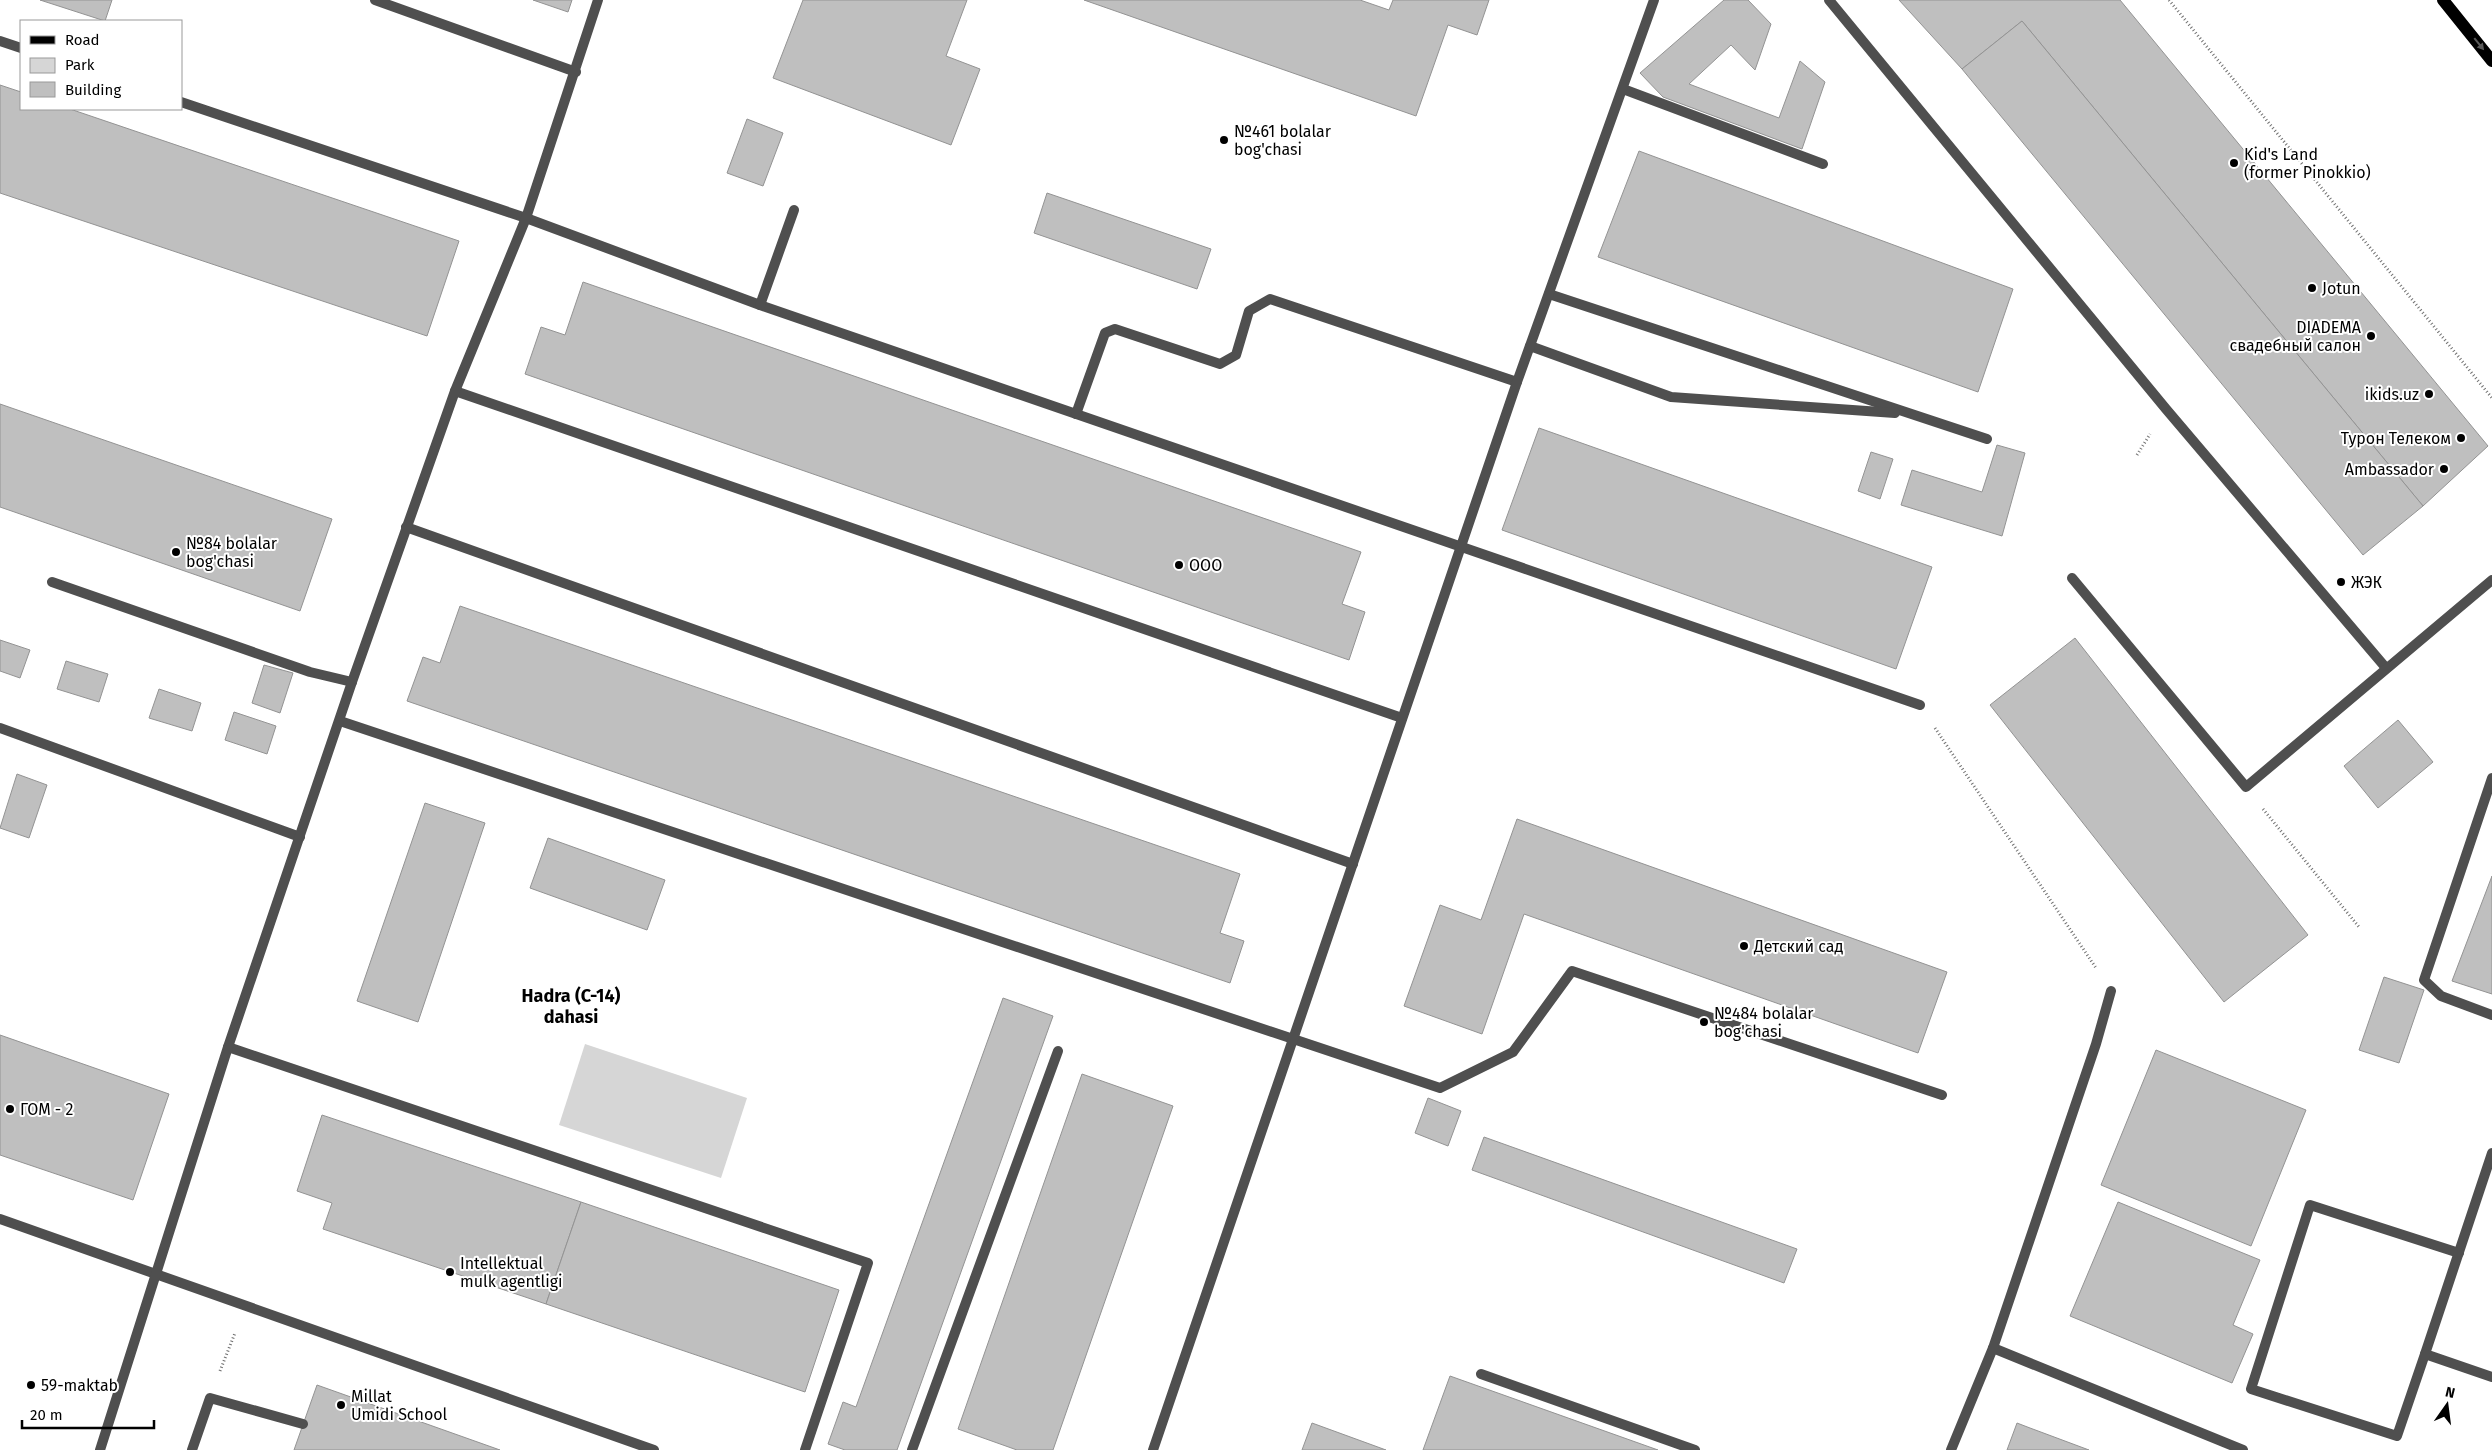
<svg xmlns="http://www.w3.org/2000/svg" width="2492" height="1450" viewBox="0 0 2492 1450" font-family="'Fira Sans',sans-serif">
	<rect width="100%" height="100%" fill="#fff"/>
	<path fill="#d6d6d6" d="M585,1044L747,1098L721,1178L559,1125Z"/>
	<g fill="#bfbfbf" stroke="#939393">
		<path d="M40,0H112L105,21Z"/>
		<path d="M533,0H572L568,12Z"/>
		<path d="M803,0H967L946,56L980,69L951,145L773,78Z"/>
		<path d="M1084,0H1360L1389,10L1393,0H1489L1477,35L1448,25L1416,116Z"/>
		<path d="M1724,0H1748L1771,24L1755,70L1731,45L1689,84L1779,118L1800,61L1825,82L1802,149L1663,97L1640,73Z"/>
		<path d="M1899,0H2120L2488,446L2423,506L2022,21L1962,69Z"/>
		<path d="M2022,21L2423,506L2363,555L1962,69Z"/>
		<path d="M0,85L21,92V109H70L459,241L427,336L0,193Z"/>
		<path d="M747,119L783,133L763,186L727,173Z"/>
		<path d="M1639,151L2013,289L1978,392L1598,257Z"/>
		<path d="M1047,193L1211,249L1197,289L1034,233Z"/>
		<path d="M583,282L1361,552L1342,604L1365,612L1349,660L525,374L541,327L565,335Z"/>
		<path d="M0,404L332,519L300,611L0,507Z"/>
		<path d="M1539,428L1932,567L1896,669L1502,530Z"/>
		<path d="M1997,445L2025,453L2002,536L1901,505L1912,470L1982,492Z"/>
		<path d="M1871,452L1893,459L1880,499L1858,491Z"/>
		<path d="M460,606L1240,874L1220,933L1244,941L1230,983L407,701L423,657L440,663Z"/>
		<path d="M2075,638L2308,935L2224,1002L1990,705Z"/>
		<path d="M0,640L30,650L20,678L0,671Z"/>
		<path d="M66,661L108,674L99,702L57,689Z"/>
		<path d="M264,665L293,673L280,713L252,703Z"/>
		<path d="M159,689L201,703L192,731L149,718Z"/>
		<path d="M234,712L276,726L267,754L225,740Z"/>
		<path d="M2398,720L2433,762L2378,808L2344,766Z"/>
		<path d="M17,774L47,785L29,838L0,828Z"/>
		<path d="M425,803L485,823L418,1022L357,1001Z"/>
		<path d="M1517,819L1947,972L1918,1053L1524,914L1482,1034L1404,1006L1440,905L1481,920Z"/>
		<path d="M548,838L665,880L647,930L530,888Z"/>
		<path d="M2492,876V994L2452,981Z"/>
		<path d="M2384,977L2424,990L2399,1063L2359,1050Z"/>
		<path d="M1003,998L1053,1016L897,1450H845L828,1444L843,1402L856,1407Z"/>
		<path d="M0,1035L169,1094L133,1200L0,1155Z"/>
		<path d="M2156,1050L2306,1110L2251,1246L2101,1185Z"/>
		<path d="M1082,1074L1173,1106L1053,1450H1017L958,1429Z"/>
		<path d="M1428,1098L1461,1111L1448,1146L1415,1133Z"/>
		<path d="M322,1115L581,1202L546,1304L323,1229L332,1203L297,1191Z"/>
		<path d="M1484,1137L1797,1249L1784,1283L1472,1170Z"/>
		<path d="M581,1202L839,1290L805,1392L546,1304Z"/>
		<path d="M2118,1202L2260,1260L2233,1325L2253,1334L2232,1383L2070,1316Z"/>
		<path d="M1450,1376L1658,1450H1423Z"/>
		<path d="M317,1385L500,1450H294Z"/>
		<path d="M1312,1423L1386,1450H1302Z"/>
		<path d="M2017,1423L2030,1428L2089,1450H2007Z"/>
	</g>
	<g fill="none" stroke-linecap="round" stroke-linejoin="round">
		<g stroke="#717171" stroke-width="3" stroke-dasharray="1 2.5" stroke-linecap="butt">
			<path d="M2169,0L2492,398"/>
			<path d="M2137,455L2150,434"/>
			<path d="M1935,728L2096,968"/>
			<path d="M2263,809L2359,927"/>
			<path d="M220,1371L235,1333"/>
		</g>
		<g stroke="#4f4f4f" stroke-width="10">
			<path d="M375,0L576,72"/>
			<path d="M1829,0L2166,409L2386,668"/>
			<path d="M0,41L21,48"/>
			<path d="M1623,89L1823,164"/>
			<path d="M181,102L526,218L760,305L1920,705"/>
			<path d="M1549,294L1987,439"/>
			<path d="M760,305L794,210"/>
			<path d="M1530,346L1671,397L1895,413"/>
			<path d="M455,391L1402,718"/>
			<path d="M1076,414L1105,333L1115,329L1220,364L1236,355L1249,311L1270,299L1517,382"/>
			<path d="M406,527L1353,864"/>
			<path d="M2072,578L2246,787L2492,580"/>
			<path d="M52,582L310,672L352,682"/>
			<path d="M340,721L1440,1088L1513,1052L1572,971L1942,1095"/>
			<path d="M0,728L300,837"/>
			<path d="M2492,778L2424,980L2441,996L2492,1015"/>
			<path d="M228,1047L868,1263L805,1450"/>
			<path d="M2492,1153L2425,1354L2492,1377"/>
			<path d="M0,1219L654,1450"/>
			<path d="M1993,1348L2243,1450"/>
			<path d="M2425,1354L2397,1436L2251,1389L2310,1205L2459,1253"/>
			<path d="M1481,1374L1695,1450"/>
			<path d="M100,1450L228,1047L352,682L455,391L526,218L598,0"/>
			<path d="M192,1450L210,1398L303,1424"/>
			<path d="M912,1450L1058,1051"/>
			<path d="M1153,1450L1517,382L1654,0"/>
			<path d="M1951,1450L1993,1348L2096,1044L2111,991"/>
		</g>
		<path stroke="#000" stroke-width="12" d="M2443,0L2492,61"/>
	</g>
	<defs><path id="oneway-solid" d="M-6-.8H1V-3.2L6.5 0L1 3.2V.8H-6Z" transform="scale(1.25)"/></defs>
	<use fill="#595959" href="#oneway-solid" transform="translate(2479 44) rotate(51)"/>
	<g fill="#000" stroke="#fff" stroke-width="2">
		<circle cx="1224" cy="140" r="5"/>
		<circle cx="2234" cy="163" r="5"/>
		<circle cx="2312" cy="288" r="5"/>
		<circle cx="2371" cy="336" r="5"/>
		<circle cx="2429" cy="394" r="5"/>
		<circle cx="2461" cy="438" r="5"/>
		<circle cx="2444" cy="469" r="5"/>
		<circle cx="176" cy="552" r="5"/>
		<circle cx="1179" cy="565" r="5"/>
		<circle cx="2341" cy="582" r="5"/>
		<circle cx="1744" cy="946" r="5"/>
		<circle cx="1704" cy="1022" r="5"/>
		<circle cx="10" cy="1109" r="5"/>
		<circle cx="450" cy="1272" r="5"/>
		<circle cx="31" cy="1385" r="5"/>
		<circle cx="341" cy="1405" r="5"/>
	</g>
	<g text-anchor="middle" dominant-baseline="central" stroke-width="4" stroke-linejoin="round" paint-order="stroke">
		<g font-size="16" fill="#000" stroke="#fff" text-anchor="start">
			<text x="1234" y="131">№461 bolalar<tspan x="1234" dy="18">bog'chasi</tspan></text>
			<text x="2244" y="154">Kid's Land<tspan x="2244" dy="18">(former Pinokkio)</tspan></text>
			<text x="2322" y="288">Jotun</text>
			<text x="2361" y="327" text-anchor="end">DIADEMA<tspan x="2361" dy="18">свадебный салон</tspan></text>
			<text x="2419" y="394" text-anchor="end">ikids.uz</text>
			<text x="2451" y="438" text-anchor="end">Турон Телеком</text>
			<text x="2434" y="469" text-anchor="end">Ambassador</text>
			<text x="186" y="543">№84 bolalar<tspan x="186" dy="18">bog'chasi</tspan></text>
			<text x="1189" y="565">ООО</text>
			<text x="2351" y="582">ЖЭК</text>
			<text x="1754" y="946">Детский сад</text>
			<text x="1714" y="1013">№484 bolalar<tspan x="1714" dy="18">bog'chasi</tspan></text>
			<text x="20" y="1109">ГОМ - 2</text>
			<text x="460" y="1263">Intellektual<tspan x="460" dy="18">mulk agentligi</tspan></text>
			<text x="41" y="1385">59-maktab</text>
			<text x="351" y="1396">Millat<tspan x="351" dy="18">Umidi School</tspan></text>
		</g>
		<g font-size="18" font-weight="bold" fill="#000" stroke="#fff">
			<text x="571" y="996">Hadra (C-14)<tspan x="571" dy="21">dahasi</tspan></text>
		</g>
	</g>
	<rect x="20" y="20" width="162" height="90" fill="#ffffff" stroke="#999999"/>
	<rect x="30" y="36" width="25" height="8" fill="#000000" stroke="#999999"/>
	<text x="65" y="45" font-size="15" fill="#000000">Road</text>
	<rect x="30" y="58" width="25" height="15" fill="#d6d6d6" stroke="#999999"/>
	<text x="65" y="70" font-size="15" fill="#000000">Park</text>
	<rect x="30" y="82" width="25" height="15" fill="#bfbfbf" stroke="#999999"/>
	<text x="65" y="95" font-size="15" fill="#000000">Building</text>
	<g transform="translate(2447 1405) rotate(14)" stroke="#ffffff" stroke-width="4" paint-order="stroke">
	<path d="M0-4L9 19L0 12L-9 19Z" fill="#000000"/>
	<text y="-8" font-size="14" font-weight="bold" text-anchor="middle" fill="#000000">N</text>
	</g>
	<path d="M22 1420v8h132v-8" fill="none" stroke="#000000" stroke-width="2.5"/>
	<text x="30" y="1420" font-size="15" fill="#000000" stroke="#ffffff" stroke-width="4" paint-order="stroke">20 m</text>
</svg>
